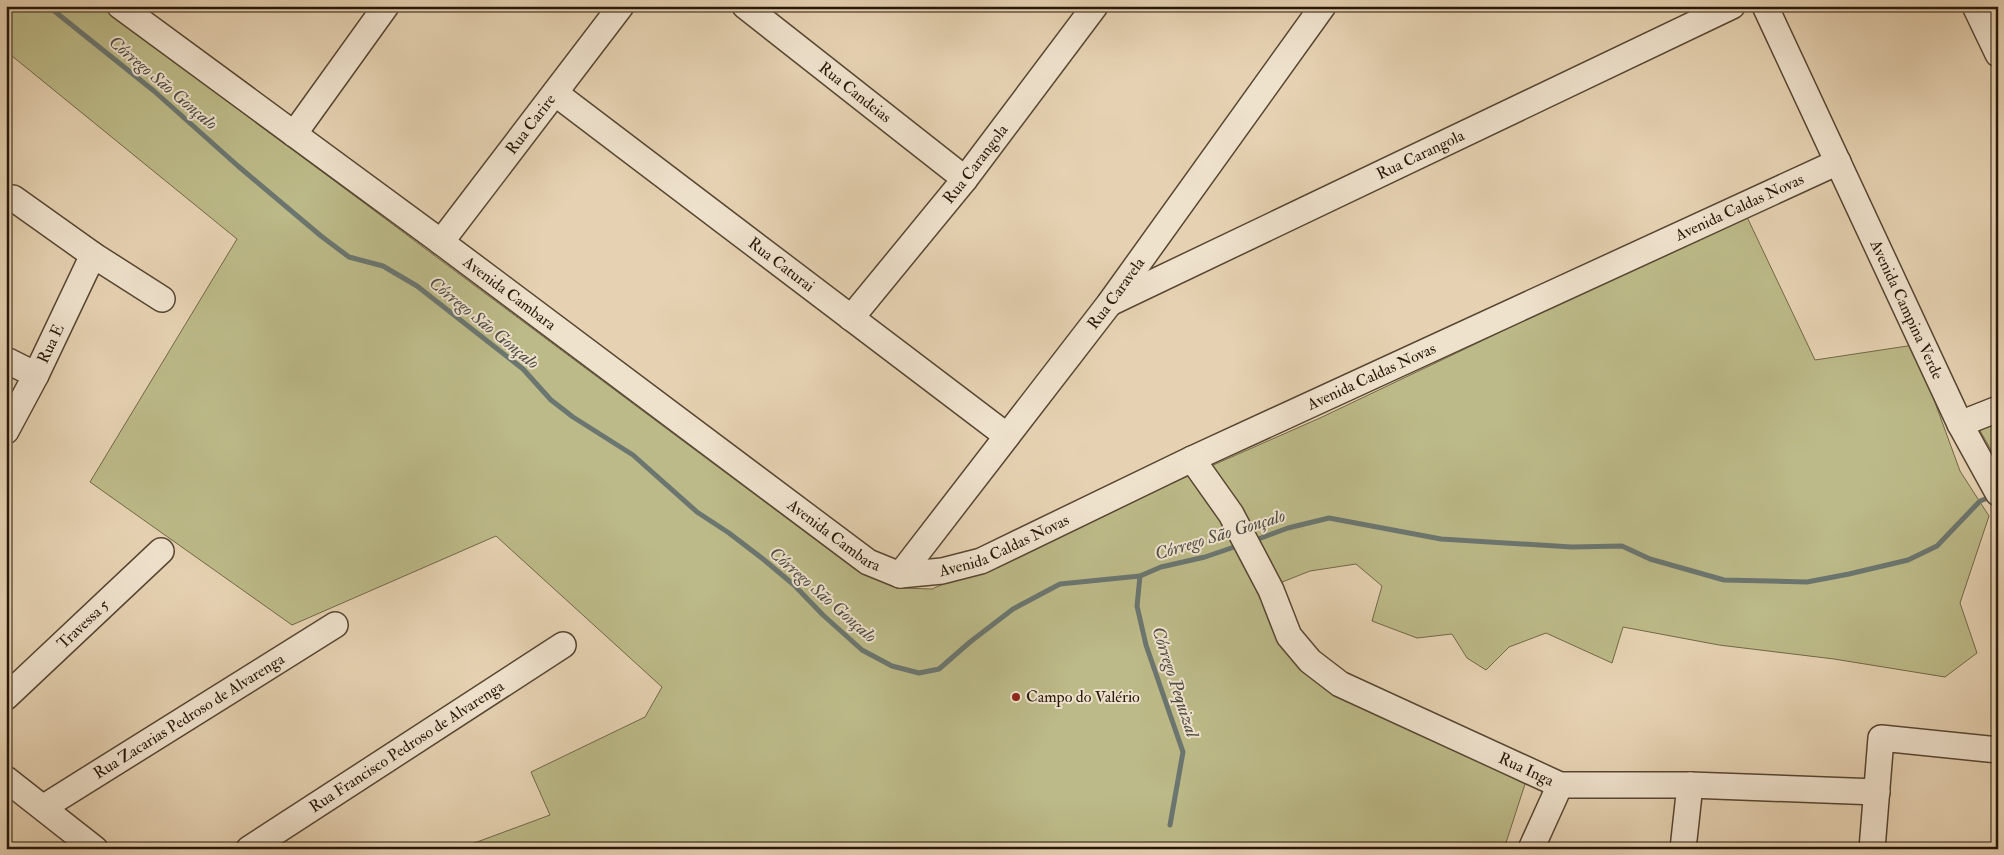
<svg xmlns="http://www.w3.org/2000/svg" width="2004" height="855" viewBox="0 0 2004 855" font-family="'IM FELL Double Pica',serif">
	<rect width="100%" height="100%" fill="#e6d2b2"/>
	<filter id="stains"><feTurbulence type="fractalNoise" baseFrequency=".004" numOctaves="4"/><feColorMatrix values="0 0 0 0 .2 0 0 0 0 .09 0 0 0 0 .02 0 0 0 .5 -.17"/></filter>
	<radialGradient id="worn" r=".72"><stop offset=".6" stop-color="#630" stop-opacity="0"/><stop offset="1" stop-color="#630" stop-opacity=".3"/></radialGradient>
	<g fill="#bcba88" stroke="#726848">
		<path d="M6,6H100L856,570L900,588L932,589L1320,418L1746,215L1815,360L1914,345L1960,471L1989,516L1960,603L1977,653L1945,677L1834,659L1719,645L1623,627L1612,663L1546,633L1509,647L1486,670L1467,658L1452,634L1417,638L1372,621L1382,586L1356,564L1310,571L1257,592L1274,624L1396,722L1525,784L1504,849H458L550,815L531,772L645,717L662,687L496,536L292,625L90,482L237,239L12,56L6,57Z"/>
		<path d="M1998,422V462L1979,429Z"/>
	</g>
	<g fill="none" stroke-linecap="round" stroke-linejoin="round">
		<g stroke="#6b7670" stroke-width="5">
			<path d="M48,6L154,91L238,166L321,236L349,257L383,266L417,286L523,369L551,400L573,417L633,455L697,512L729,533L763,559L794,585L823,615L862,650L892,666L919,673L939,669L970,642L1013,609L1060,584L1140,576L1161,567L1205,557L1240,545"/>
			<path d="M1253,541L1288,528L1329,518L1441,539L1572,547L1622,546L1650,559L1724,580L1807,582L1849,574L1908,560L1937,546L1980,501L1993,496"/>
			<path d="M1140,576L1137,606L1146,645L1183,752L1170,825"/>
		</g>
		<defs>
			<g id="minor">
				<path id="s1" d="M120,6L441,242L868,562L900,575L942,571L981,561L1192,459L1838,162"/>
				<path id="s2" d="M745,6L965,179"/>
				<path id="s3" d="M1765,6L1960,424L1998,493"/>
				<path d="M1975,6L1998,54"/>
				<path id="s4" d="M555,93L1007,436"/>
				<path d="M294,134L386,6"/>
				<path d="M13,198L93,255L162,299"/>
				<path id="s5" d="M441,242L621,6"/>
				<path id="s6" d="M1110,303L1732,6"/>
				<path id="s7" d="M851,318L965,179L1095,6"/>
				<path d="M6,360L36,375"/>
				<path d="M1960,424L1998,409"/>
				<path id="s8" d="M6,431L36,375L93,255"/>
				<path id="s9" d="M1192,459L1231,514L1271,590L1289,636L1310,661L1340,684L1560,785H1690L1877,792"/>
				<path id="s10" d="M900,575L1109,304L1323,6"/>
				<path id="s11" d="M6,697L161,551"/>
				<path d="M6,779L95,849"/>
				<path id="s12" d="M44,807L335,625"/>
				<path id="s13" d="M249,849L563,645"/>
				<path d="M1531,849L1560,785"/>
				<path d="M1683,849L1690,785"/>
				<path d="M1872,849L1881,738L1998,750"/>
			</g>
		</defs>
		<use href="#minor" stroke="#574632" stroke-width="28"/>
		<use href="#minor" stroke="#efe2cd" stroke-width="25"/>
	</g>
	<circle fill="#8f2418" stroke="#efe2cd" stroke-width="2" cx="1016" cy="697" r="5"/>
	<g text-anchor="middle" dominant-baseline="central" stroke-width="4" stroke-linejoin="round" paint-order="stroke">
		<g font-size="16" fill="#271708" stroke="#efe2cd">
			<text stroke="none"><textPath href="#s2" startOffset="140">Rua Candeias</textPath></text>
			<text stroke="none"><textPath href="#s5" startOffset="148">Rua Carire</textPath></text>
			<text stroke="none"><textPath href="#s6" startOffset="344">Rua Carangola</textPath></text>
			<text stroke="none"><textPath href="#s7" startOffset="198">Rua Carangola</textPath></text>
			<text stroke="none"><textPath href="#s1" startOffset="1886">Avenida Caldas Novas</textPath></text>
			<text stroke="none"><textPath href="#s4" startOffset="284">Rua Caturai</textPath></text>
			<text stroke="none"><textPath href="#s1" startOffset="484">Avenida Cambara</textPath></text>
			<text stroke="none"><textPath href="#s10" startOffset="355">Rua Caravela</textPath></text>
			<text stroke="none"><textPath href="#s3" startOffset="335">Avenida Campina Verde</textPath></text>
			<text stroke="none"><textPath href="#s8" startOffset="98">Rua E</textPath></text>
			<text stroke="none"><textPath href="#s1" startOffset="1481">Avenida Caldas Novas</textPath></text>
			<text stroke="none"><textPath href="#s1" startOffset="889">Avenida Cambara</textPath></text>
			<text stroke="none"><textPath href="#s1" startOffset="1076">Avenida Caldas Novas</textPath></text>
			<text stroke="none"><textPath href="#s11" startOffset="106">Travessa 5</textPath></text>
			<text stroke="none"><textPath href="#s12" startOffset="171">Rua Zacarias Pedroso de Alvarenga</textPath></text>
			<text stroke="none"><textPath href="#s13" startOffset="188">Rua Francisco Pedroso de Alvarenga</textPath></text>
			<text stroke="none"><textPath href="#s9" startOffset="478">Rua Inga</textPath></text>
		</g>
		<g font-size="16" fill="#271708" stroke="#efe2cd" text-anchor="start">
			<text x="1026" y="697">Campo do Valério</text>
		</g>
		<g font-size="18" font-style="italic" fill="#4f4e45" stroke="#efe2cd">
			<text transform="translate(163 83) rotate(40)">Córrego São Gonçalo</text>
			<text transform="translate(484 323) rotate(39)">Córrego São Gonçalo</text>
			<text transform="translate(1220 535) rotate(-17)">Córrego São Gonçalo</text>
			<text transform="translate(823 595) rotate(41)">Córrego São Gonçalo</text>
			<text transform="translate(1175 682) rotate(72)">Córrego Pequizal</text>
		</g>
	</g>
	<rect width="2004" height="855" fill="none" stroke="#e6d2b2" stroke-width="25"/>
	<rect x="8" y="8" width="1989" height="840" fill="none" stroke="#271708" stroke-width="2.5"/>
	<rect x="12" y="12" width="1979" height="830" fill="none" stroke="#271708"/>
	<rect width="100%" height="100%" filter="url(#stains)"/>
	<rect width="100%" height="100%" fill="url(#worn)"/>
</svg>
